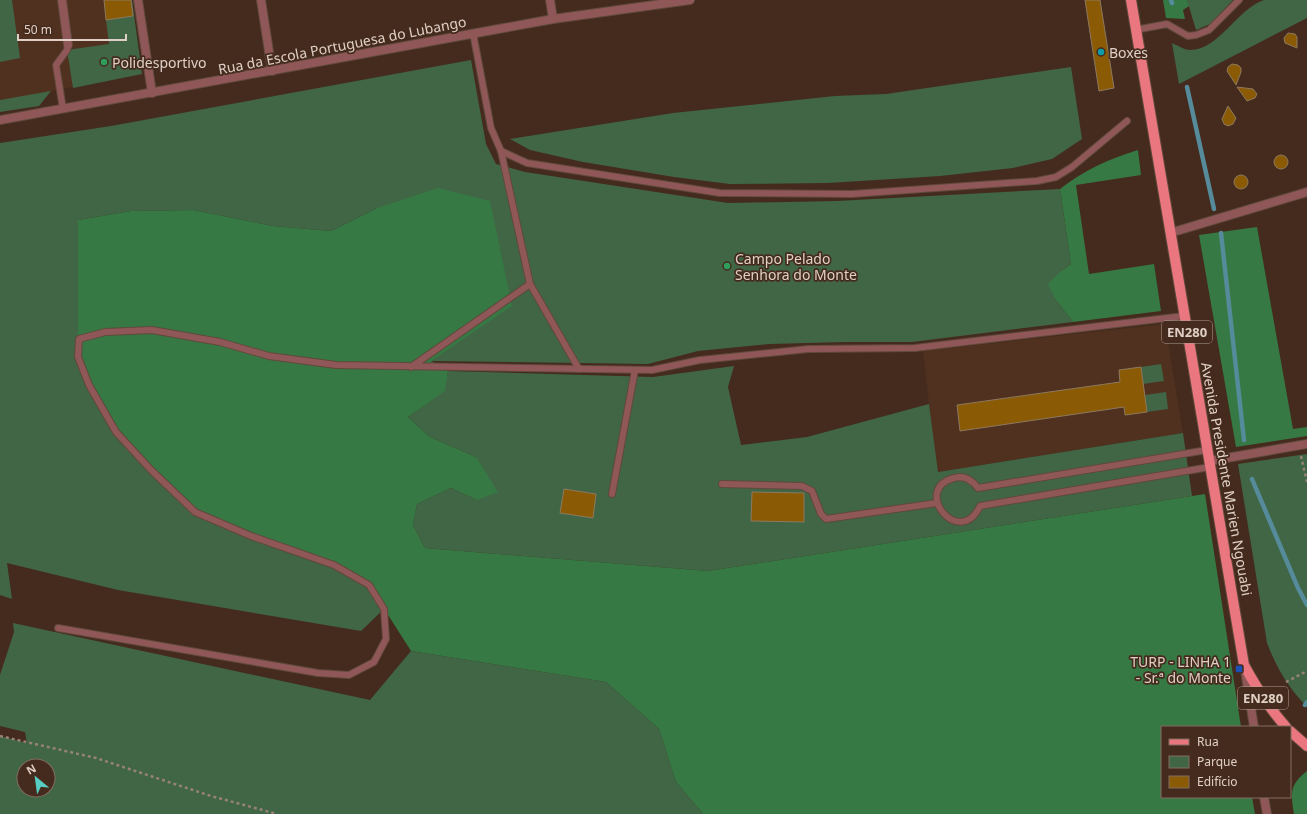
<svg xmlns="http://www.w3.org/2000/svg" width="1307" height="814" viewBox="0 0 1307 814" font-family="'Noto Sans',sans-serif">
	<rect width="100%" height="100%" fill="#442b1d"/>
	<g fill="#50301e">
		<path d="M0,0H132L142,74L51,91L39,106L0,112Z"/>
		<path d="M1165,324L1183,433L937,472L923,351Z"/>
	</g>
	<g fill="#406646" fill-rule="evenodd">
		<path d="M0,0H12L20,58L0,62Z"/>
		<path d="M131,0H132L142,74L73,88L67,50L109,44L106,20L133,16Z"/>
		<path d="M1187,0H1233L1210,24L1196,30Z"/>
		<path d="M1264,0H1307V18L1179,84L1172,43C1177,45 1184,50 1190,50C1219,50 1237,9 1264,0Z"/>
		<path d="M471,60L486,144L496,164L525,172L728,203L837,201L1060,189L1071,264L1061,271L1055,299L1073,322L912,342H846L769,344L698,351L648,364L431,361L377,208L331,231L273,226L193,210L131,211L78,220L334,565L369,585L384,609L361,631L118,590L7,563L12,599L0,595V143L111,126Z"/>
		<path d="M1071,67L1082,139L1052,159L1013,168L940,176L828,183L730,184L674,177L583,162L530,150L510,139L673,113L835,96L886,94Z"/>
		<path d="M51,91L39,106L0,112V100Z"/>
		<path d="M1161,364L1164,381L1143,384L1141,367Z"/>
		<path d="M734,366L728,387L741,445L807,437L929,404L938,472L1183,433L1192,496L708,571L425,548L413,525L417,504L451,488L477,500L476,457L430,437L408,417L444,391L448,371L653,377Z"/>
		<path d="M1166,392L1168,409L1147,412L1145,395Z"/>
		<path d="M1307,454V707C1288,687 1277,669 1267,643L1238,464Z"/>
		<path d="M13,623L370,700L411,651L606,682L659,729L676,782L703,814H0V736L27,743L25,732L0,726V675L14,632ZM24,766H48V790H24Z"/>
	</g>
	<g fill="#377944">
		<path d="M1163,0H1187L1189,6L1183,10L1185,19L1166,18Z"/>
		<path d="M1138,150L1141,175L1076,185L1089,274L1154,264L1161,311L1073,322L1055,299L1048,284L1061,271L1071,264L1060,189C1084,170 1109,159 1138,150Z"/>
		<path d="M438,188L490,201L512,306L431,361L448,371L445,391L408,417L430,437L476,457L498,492L477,500L451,488L417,504L413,525L425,548L708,571L1205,494L1241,727H1162V797H1252L1255,814H703L676,782L659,729L606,682L411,651L369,585L334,565L195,512L116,432L89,385L78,357V220L131,211L193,210L273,226L331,231L377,208Z"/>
		<path d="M1257,227L1293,429L1307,427V436L1236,447L1199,235Z"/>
		<path d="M1307,771V814H1294C1291,793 1289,785 1307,771Z"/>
	</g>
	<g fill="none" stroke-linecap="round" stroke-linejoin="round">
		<g stroke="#558b9a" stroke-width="4.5">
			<path d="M1171,0L1172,3"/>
			<path d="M1187,87L1214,209"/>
			<path d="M1221,233L1244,440"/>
			<path d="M1252,479L1298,588L1307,605"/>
			<path d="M1305,705L1307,702"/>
		</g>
	</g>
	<g fill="#8a5b04" stroke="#8d795f">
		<path d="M104,0H131L133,16L106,20Z"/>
		<path d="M1085,0H1100L1114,88L1099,91Z"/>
		<path d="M1288,33L1295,34L1297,37V48L1285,43L1284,38Z"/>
		<path d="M1232,64L1238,65L1241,68V72L1236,85L1227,71L1228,67Z"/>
		<path d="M1237,87L1253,89L1257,94L1255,98L1247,101Z"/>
		<path d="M1228,106L1236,118L1233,124L1228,126L1224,124L1222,119Z"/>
		<circle cx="1281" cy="162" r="7"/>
		<circle cx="1241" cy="182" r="7"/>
		<path d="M1141,367L1147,412L1125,415L1124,407L960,431L957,405L1120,382L1119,370Z"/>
		<path d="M564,489L596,494L593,518L560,513Z"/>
		<path d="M752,492L804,493V522L751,521Z"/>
	</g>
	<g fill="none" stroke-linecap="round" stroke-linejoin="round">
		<defs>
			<g id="lane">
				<path d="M1135,30L1167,24L1188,36L1196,35L1209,30L1239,0"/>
				<path d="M473,33L491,128L501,151L530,284"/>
				<path d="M63,109L56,65L67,50L68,45"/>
				<path d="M501,151L527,163L720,193L852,194L1037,181L1056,177L1072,167L1127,121"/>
				<path d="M411,367L530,284L579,369"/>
				<path d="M1207,450L978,488C972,480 964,475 954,478C911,489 959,550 980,506L1210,467"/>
				<path d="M722,484L802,486L812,491L821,514L826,519L937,503"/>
				<path d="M612,494L635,370"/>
				<path d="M58,628L318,673L349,675L374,662L386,639L384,609L369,585L334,565L251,536L195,512L151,470L116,432L89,385L78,357L79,339L105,332L152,330L220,342L269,356L336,365L652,370L700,360L808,349L915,348L1184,316"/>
			</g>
			<g id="street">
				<path d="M62,0L68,45"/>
				<path d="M138,0L152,93"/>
				<path d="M261,0L272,71"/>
				<path d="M550,0L553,19"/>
				<path d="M0,120L553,19L690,0"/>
				<path d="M1170,233L1307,192"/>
				<path d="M1209,461L1307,444"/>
				<path d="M1245,670L1254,727"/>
				<path d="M1264,797L1267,814"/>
			</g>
			<g id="primary">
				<path d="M1131,0L1244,665C1256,687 1269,708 1286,727"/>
				<path d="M1290,731L1307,746"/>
			</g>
		</defs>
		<use href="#lane" stroke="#60493b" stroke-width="8"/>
		<use href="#street" stroke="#60493b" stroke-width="10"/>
		<use href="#primary" stroke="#60493b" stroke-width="12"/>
		<g stroke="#978277" stroke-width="2.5" stroke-dasharray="3 3" stroke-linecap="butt">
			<path d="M1301,456L1307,482"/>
			<path d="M1286,682L1307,671"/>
			<path d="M0,736L96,758L211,796L277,814"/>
		</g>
		<use href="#lane" stroke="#905759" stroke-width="6"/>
		<use href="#street" stroke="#905759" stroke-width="8"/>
		<use href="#primary" stroke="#ea777f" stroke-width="10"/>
	</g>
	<circle fill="#0f9aa8" stroke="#442b1d" stroke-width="1.5" cx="1101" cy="52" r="4"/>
	<g fill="#2e9e5b" stroke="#442b1d" stroke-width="1.5">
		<circle cx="104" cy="62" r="4"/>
		<circle cx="727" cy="266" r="4"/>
	</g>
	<rect fill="#1a4fb4" stroke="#442b1d" stroke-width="1.5" x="1235" y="665" width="8" height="8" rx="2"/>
	<g text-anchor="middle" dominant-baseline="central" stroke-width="3.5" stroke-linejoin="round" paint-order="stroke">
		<g fill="#442b1d" stroke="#b19e93" stroke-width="1">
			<rect x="1162" y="321" width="50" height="22" rx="3"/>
			<rect x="1238" y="687" width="50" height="22" rx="3"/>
		</g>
		<g font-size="13" font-weight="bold" fill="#e0cfc6">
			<text x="1187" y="332">EN280</text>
			<text x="1263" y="698">EN280</text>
		</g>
		<g font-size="14" fill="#e0cfc6" stroke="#442b1d">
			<text transform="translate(342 45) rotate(-11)">Rua da Escola Portuguesa do Lubango</text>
			<text transform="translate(1227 479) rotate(80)">Avenida Presidente Marien Ngouabi</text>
		</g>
		<g font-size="14" fill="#e0cfc6" stroke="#442b1d" text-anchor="start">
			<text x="1109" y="52">Boxes</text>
			<text x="112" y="62">Polidesportivo</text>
			<text x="735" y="258">Campo Pelado<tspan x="735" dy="16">Senhora do Monte</tspan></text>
			<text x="1231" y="661" text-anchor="end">TURP - LINHA 1<tspan x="1231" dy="16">- Sr.ª do Monte</tspan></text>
		</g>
	</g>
	<rect x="1161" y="726" width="130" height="72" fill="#442b1d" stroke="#826d61"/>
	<rect x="1169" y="739" width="20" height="6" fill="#ea777f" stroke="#826d61"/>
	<text x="1197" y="746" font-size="12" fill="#e0cfc6">Rua</text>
	<rect x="1169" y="756" width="20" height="12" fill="#406646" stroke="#826d61"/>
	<text x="1197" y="766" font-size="12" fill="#e0cfc6">Parque</text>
	<rect x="1169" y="776" width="20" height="12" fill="#8a5b04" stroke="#826d61"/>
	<text x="1197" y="786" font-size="12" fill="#e0cfc6">Edifício</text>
	<g transform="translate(36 778) rotate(331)"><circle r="19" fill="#442b1d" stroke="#826d61"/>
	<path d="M0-3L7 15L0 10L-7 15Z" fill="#56cec3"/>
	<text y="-6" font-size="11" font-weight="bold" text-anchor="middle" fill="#e0cfc6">N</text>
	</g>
	<path d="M18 34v6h108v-6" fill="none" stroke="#e0cfc6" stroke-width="2"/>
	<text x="24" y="34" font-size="12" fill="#e0cfc6" stroke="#442b1d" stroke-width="3" paint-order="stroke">50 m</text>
</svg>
